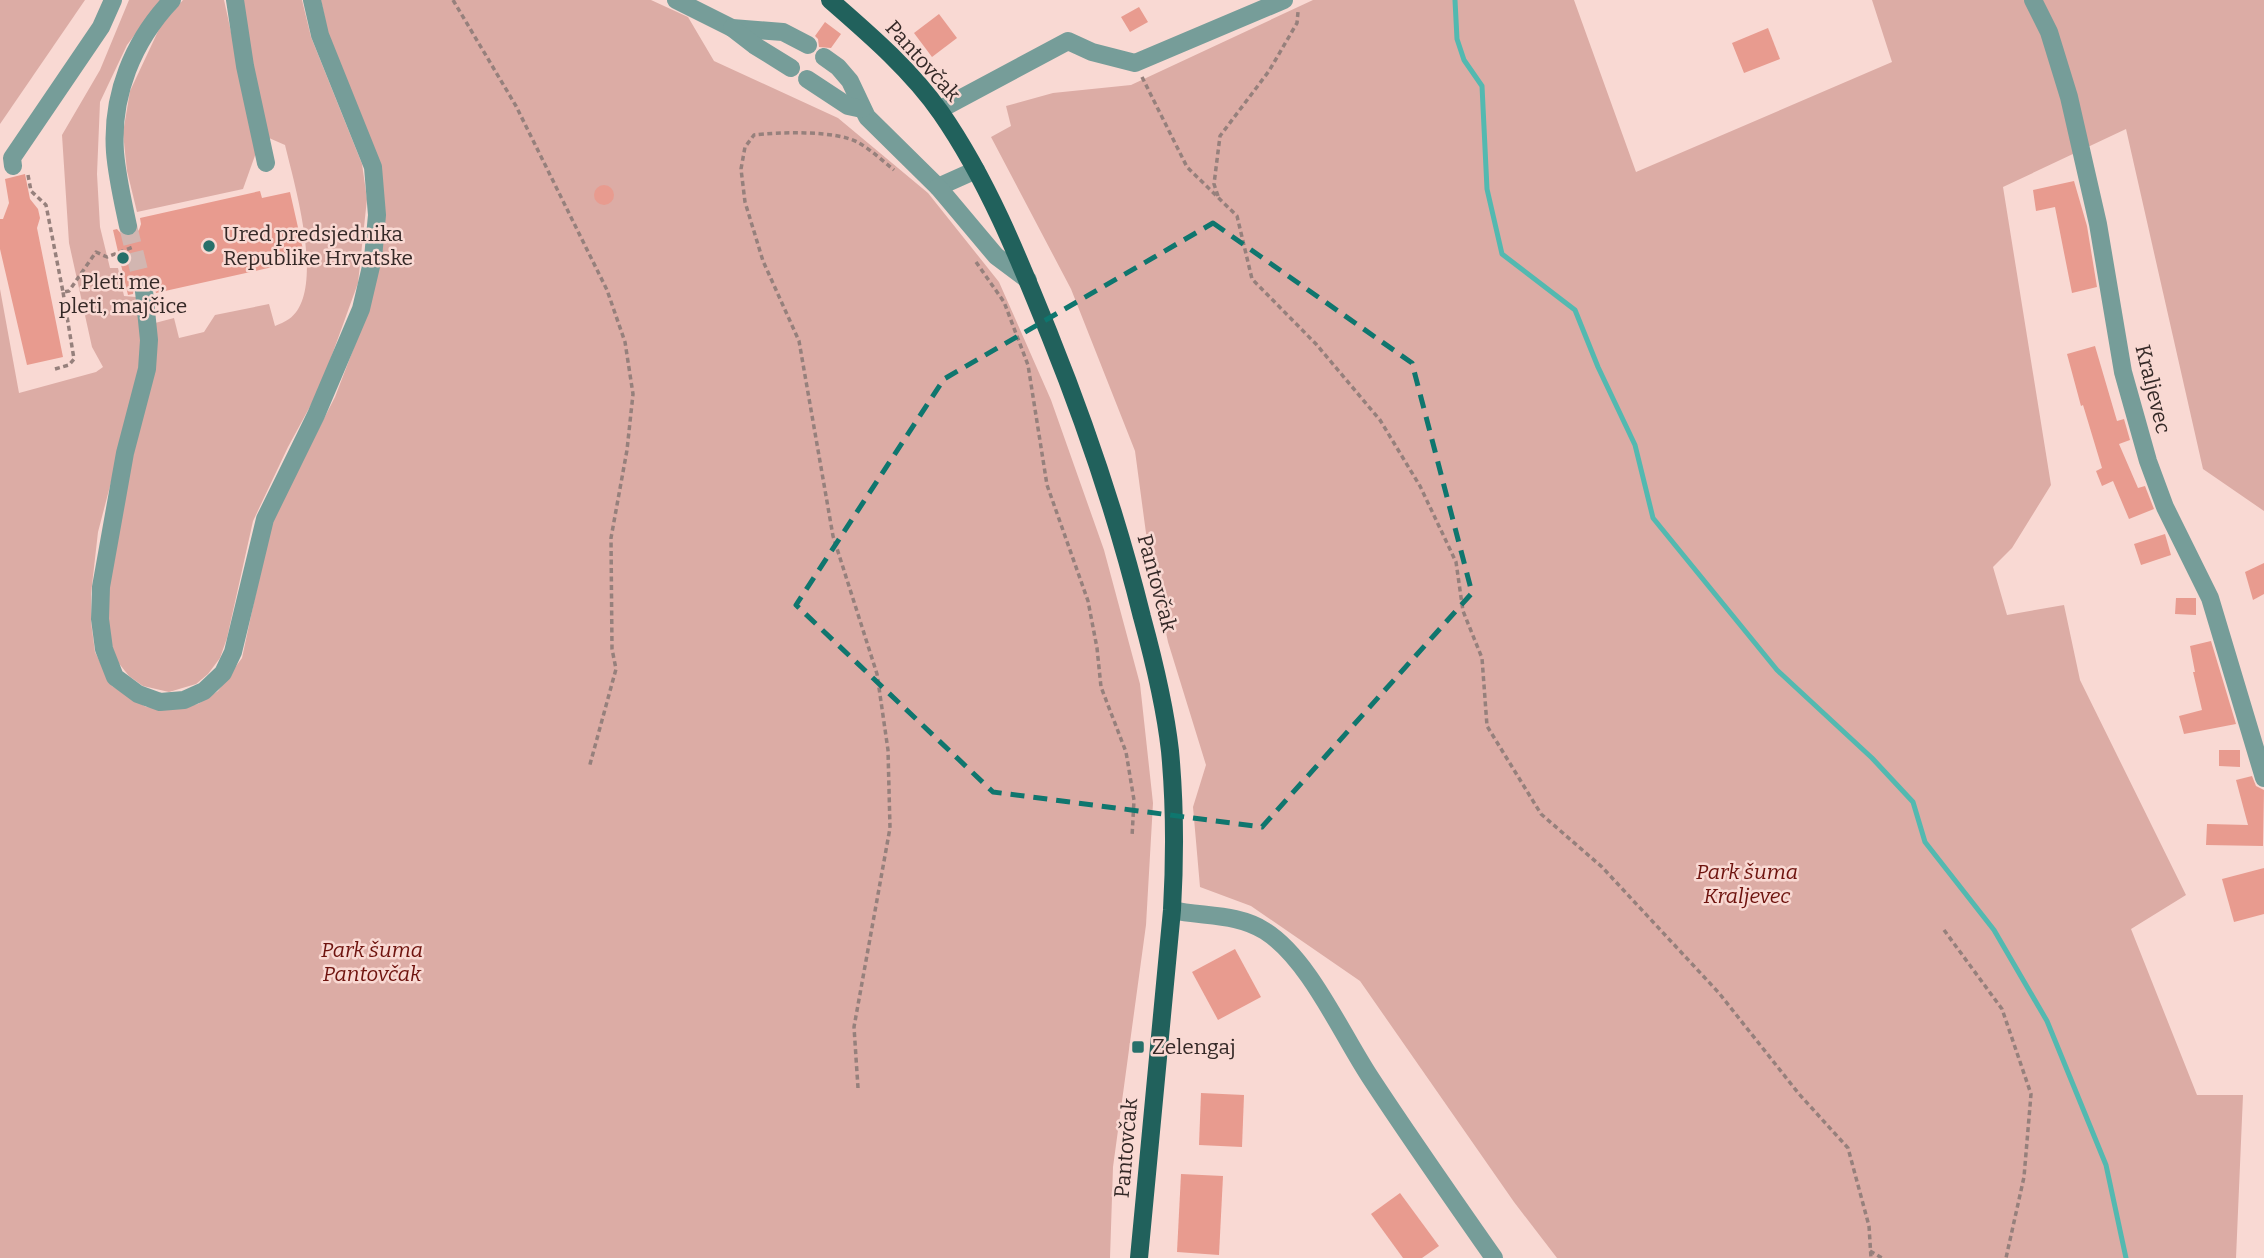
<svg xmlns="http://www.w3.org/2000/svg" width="2264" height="1258" viewBox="0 0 2264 1258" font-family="Bitter,serif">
	<rect width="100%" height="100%" fill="#f9d9d3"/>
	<g fill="#dcaca5">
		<path d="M0,0H85L0,124Z"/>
		<path d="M129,0H161L127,45L100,102L97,174L100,227L110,268H118L124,296L136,297L144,339L139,375L98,532L91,594V622L95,652L112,686L146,707L172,709L198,704L218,691L242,658L271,522L335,397L363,324L384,209L332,53L321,0H651L688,17L714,61L838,118L928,193L999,282L1051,400L1104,550L1140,684L1153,803L1146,925L1113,1167L1110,1258H0V289L19,393L96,372L103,367L92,347L69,243L62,135L100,70Z"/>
		<path d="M183,0H224L257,150L243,189L137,212L127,171L123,133L130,91L160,27Z"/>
		<path d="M242,0H302L311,37L362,164L367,199L358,283L320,388L288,447L253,521L227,638L220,658L208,674L196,684L169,692L143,686L129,676L117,661L110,639L108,609L110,564L155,323L174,318L179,338L204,332L215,315L269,304L275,326C279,324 285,322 289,319C327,292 294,183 285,145L269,138L246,33Z"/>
		<path d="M1313,0H1574L1636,172L1892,62L1872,0H2264V511L2203,469L2126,129L2003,187L2051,485L2012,548L1993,567L2007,615L2064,605L2080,680L2186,895L2131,929L2197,1095H2243L2236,1258H1557L1514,1202L1360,981L1251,906L1200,887L1193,807L1206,765L1168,642L1148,548L1135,451L1071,289L991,137L1011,126L1006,106L1053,93L1131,85Z"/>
	</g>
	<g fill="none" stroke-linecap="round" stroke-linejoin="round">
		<path stroke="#53b9b0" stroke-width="5" d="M1455,0L1457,39L1464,60L1482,86L1487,189L1502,254L1575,310L1598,367L1635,445L1653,518L1777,670L1872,758L1913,802L1925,842L1994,930L2047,1021L2106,1165L2126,1258"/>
	</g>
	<g fill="#e89b8f">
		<path d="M1139,7L1148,22L1130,32L1121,17Z"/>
		<path d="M939,14L957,38L932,57L914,33Z"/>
		<path d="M825,22L841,34L831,48L819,47L818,39L815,36Z"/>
		<path d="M1768,28L1780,59L1744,73L1732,43Z"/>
		<path d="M25,174L30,199L38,209L40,218L37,228L63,357L27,365L0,249V219H3L9,203L5,179Z"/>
		<path d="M2074,181L2087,226L2097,287L2072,293L2055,207L2036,211L2033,190Z"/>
		<circle cx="604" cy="195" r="10"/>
		<path d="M260,191L262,198L290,192L304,254L275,260L277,266L156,293L153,284L142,280L134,286L133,294L128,295L113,230L117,229L124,237H131L139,230L141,224L140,218Z"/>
		<path d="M2095,346L2117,421L2124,419L2130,440L2119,444L2138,488L2145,486L2154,509L2129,519L2113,481L2102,486L2096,471L2102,468L2083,405L2081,406L2067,354Z"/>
		<path d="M2165,534L2171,555L2141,565L2134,544Z"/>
		<path d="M2264,563V594L2253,600L2245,572Z"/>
		<path d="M2176,598H2196V615L2175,614Z"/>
		<path d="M2211,641L2236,724L2184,734L2179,716L2202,710L2193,672H2195L2190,646Z"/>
		<path d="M2219,750H2240V767L2219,766Z"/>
		<path d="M2252,776L2256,786L2264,790L2263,846L2206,845L2207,824L2248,825L2236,780Z"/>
		<path d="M2264,868V914L2234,922L2222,879Z"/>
		<path d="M1235,949L1261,997L1218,1020L1192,972Z"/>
		<path d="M1201,1093L1244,1095L1242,1147L1199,1145Z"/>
		<path d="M1181,1174L1223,1176L1219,1255L1177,1252Z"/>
		<path d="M1400,1193L1439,1246L1422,1258H1403L1371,1214Z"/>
	</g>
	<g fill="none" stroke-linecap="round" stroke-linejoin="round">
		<path stroke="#d2b6b1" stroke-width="18" stroke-dasharray="18 9" stroke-linecap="butt" d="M128,226L144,291"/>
		<g stroke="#96807c" stroke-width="3.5" stroke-dasharray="5 3.5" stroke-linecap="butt">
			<path d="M453,0L516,106L607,290L625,342L633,394L627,450L611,538L612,649L616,669L589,768"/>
			<path d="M1142,77L1187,167L1237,216L1252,279L1316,344L1380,420L1420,486L1456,562L1463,611L1482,658L1487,726L1541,814L1602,867L1719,993L1799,1094L1848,1148L1869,1226L1871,1258"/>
			<path d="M28,175L31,191L46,205L63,292L69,291L96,252L107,257L133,247"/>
			<path d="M1218,196L1214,184L1220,136L1269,71L1297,23L1298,12"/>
			<path d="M976,262L1004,302L1028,365L1047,485L1088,601L1097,648L1101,687L1126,752L1134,800L1132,837"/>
			<path d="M55,369L69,365L74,359L63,292"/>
			<path d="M1944,930L2002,1009L2031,1094L2024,1177L2006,1258"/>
			<path d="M858,1088L854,1027L890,828L888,750L877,674L833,536L799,341L763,261L745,202L741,169L745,147L754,135C779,132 837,130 859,143C871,150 883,161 894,170"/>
			<path d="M1870,1251L1882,1258"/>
		</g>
		<g stroke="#769d99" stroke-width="18">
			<path d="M235,0L245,66L266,163"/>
			<path d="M676,0L732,28L783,32L808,45"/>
			<path d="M2033,0L2049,32L2069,97L2098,224L2123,372L2148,461L2165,507L2210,598L2264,778"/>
			<path d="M732,28L754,45L791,68"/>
			<path d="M824,57L838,67L850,81L867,117L938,187L976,170"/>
			<path d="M807,79L848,106L862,109"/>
			<path d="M939,110L1068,41L1092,52L1135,63L1284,0"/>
			<path d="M13,166L12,158L101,27L113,0"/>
			<path d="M938,187L996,256L1028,280"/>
			<path d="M128,226C123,202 117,177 115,152C111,95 133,41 172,0"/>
			<path d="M144,291L149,340L147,369L125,453L101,587L100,619L104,649L115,677L138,694L160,702L184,700L204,691L223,673L233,652L265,519L316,415L361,309L373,258L377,215L373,167L320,35L312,0"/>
			<path d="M1172,910C1203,917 1237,913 1265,931C1309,959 1341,1033 1370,1077C1410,1138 1452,1198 1494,1258"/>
		</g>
		<path stroke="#21615c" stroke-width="18" d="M830,0C869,34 911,70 941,113C988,181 1019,259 1050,336C1087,428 1118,520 1142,617C1154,661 1165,706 1170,751C1175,804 1175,857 1172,910L1139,1258"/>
	</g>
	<path fill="none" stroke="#0f766e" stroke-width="5" stroke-dasharray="14 9" stroke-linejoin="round" d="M1213,223L1412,363L1472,593L1262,827L993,792L796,605L944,379Z"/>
	<g fill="#27706a" stroke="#f9d9d3" stroke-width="2.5">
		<circle cx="209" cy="246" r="7"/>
		<circle cx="123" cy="258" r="7"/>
		<rect x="1131" y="1040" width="14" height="14" rx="3.5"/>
	</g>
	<g text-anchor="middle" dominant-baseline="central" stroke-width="5" stroke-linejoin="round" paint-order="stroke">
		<g font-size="21" fill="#352927" stroke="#f9d9d3">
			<text transform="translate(923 61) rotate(48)">Pantovčak</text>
			<text transform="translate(2153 389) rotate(76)">Kraljevec</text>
			<text transform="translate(1157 583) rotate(75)">Pantovčak</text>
			<text transform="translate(1126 1148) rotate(-85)">Pantovčak</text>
		</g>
		<g font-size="21" fill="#352927" stroke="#f9d9d3" text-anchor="start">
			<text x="223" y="234">Ured predsjednika<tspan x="223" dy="24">Republike Hrvatske</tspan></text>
			<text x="123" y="282" text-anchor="middle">Pleti me,<tspan x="123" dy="24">pleti, majčice</tspan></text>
			<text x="1152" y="1047">Zelengaj</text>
		</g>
		<g font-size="21" font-style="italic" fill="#6e130e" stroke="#f9d9d3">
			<text x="1747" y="872">Park šuma<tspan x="1747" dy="24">Kraljevec</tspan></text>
			<text x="372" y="950">Park šuma<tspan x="372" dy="24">Pantovčak</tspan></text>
		</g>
	</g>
</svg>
